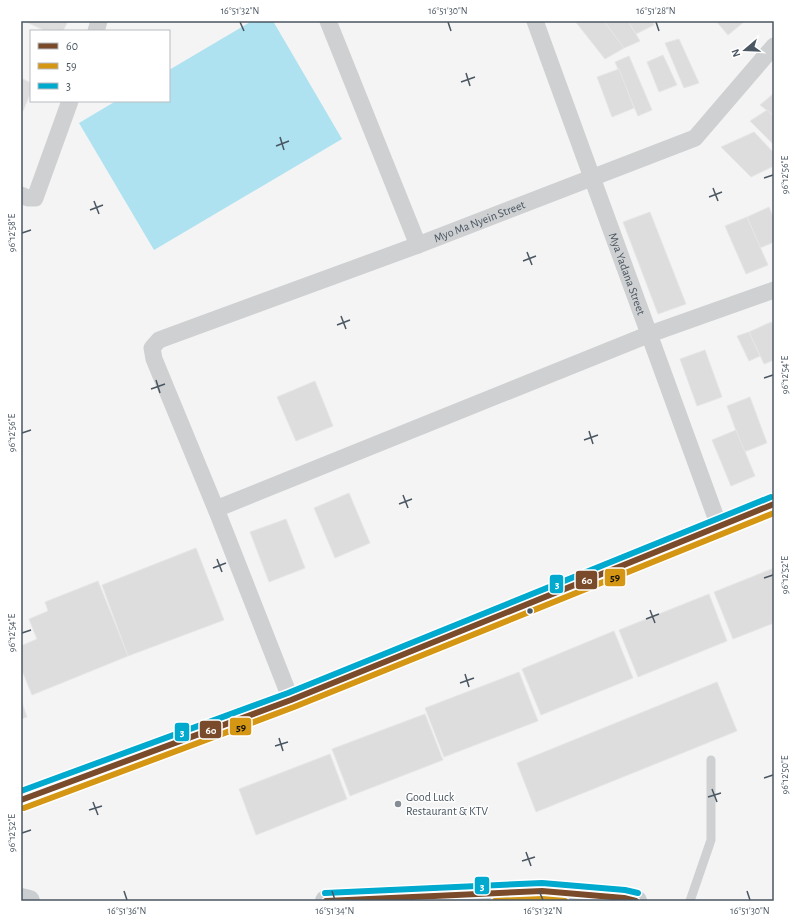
<svg xmlns="http://www.w3.org/2000/svg" width="795" height="922" viewBox="0 0 795 922" font-family="'Alegreya Sans',sans-serif">
	<rect width="100%" height="100%" fill="#f4f4f4"/>
	<path fill="#aee2f0" d="M252,21H273L342,139L154,250L79,123L116,101H169V70Z"/>
	<g fill="#ddddde" stroke="#e5e6e7">
		<path d="M24,21H68L63,31H46Z"/>
		<path d="M575,21H604L624,48L605,59Z"/>
		<path d="M604,21H628L640,41L624,48Z"/>
		<path d="M628,21H652L654,25L636,34Z"/>
		<path d="M716,21H745L728,35Z"/>
		<path d="M679,39L699,83L684,88L665,43Z"/>
		<path d="M663,55L677,85L659,92L647,62Z"/>
		<path d="M629,56L652,110L638,116L615,62Z"/>
		<path d="M619,69L634,108L612,117L597,77Z"/>
		<path d="M21,78L31,83V92L23,111L21,110Z"/>
		<path d="M774,93V116L760,105Z"/>
		<path d="M767,110L774,117V145L750,121Z"/>
		<path d="M754,132L774,153V166L751,177L721,147Z"/>
		<path d="M769,207L774,219V242L760,248L747,217Z"/>
		<path d="M650,212L686,304L658,314L623,222Z"/>
		<path d="M747,217L768,265L746,274L725,226Z"/>
		<path d="M771,322L774,326V360L764,364L749,332Z"/>
		<path d="M749,332L760,356L749,361L737,336Z"/>
		<path d="M705,350L722,397L697,406L680,359Z"/>
		<path d="M315,381L333,426L296,441L277,397Z"/>
		<path d="M750,397L767,443L744,452L727,406Z"/>
		<path d="M736,430L755,476L731,486L712,440Z"/>
		<path d="M349,493L370,543L335,558L314,508Z"/>
		<path d="M286,519L305,568L269,582L250,532Z"/>
		<path d="M196,548L224,620L128,656L102,585Z"/>
		<path d="M774,568V623L733,639L714,592Z"/>
		<path d="M98,581L128,656L32,695L21,668V646L37,639L29,619L48,611L45,602Z"/>
		<path d="M709,594L727,641L638,677L619,630Z"/>
		<path d="M614,631L633,678L541,715L522,669Z"/>
		<path d="M519,672L538,721L444,757L425,708Z"/>
		<path d="M717,682L737,731L536,812L517,763Z"/>
		<path d="M21,700L27,717L21,719Z"/>
		<path d="M425,714L443,760L350,796L332,749Z"/>
		<path d="M330,754L347,799L256,835L239,789Z"/>
	</g>
	<g fill="none" stroke-linecap="round" stroke-linejoin="round">
		<path stroke="#ced0d2" stroke-width="9" d="M690,901L711,840V760"/>
		<g stroke="#ced0d2" stroke-width="17">
			<path d="M328,21L418,245"/>
			<path id="s1" d="M535,21L719,526"/>
			<path d="M96,31L99,21"/>
			<path d="M21,195L28,198H35L70,101"/>
			<path d="M216,509L650,334L774,290"/>
			<path id="s2" d="M291,700L216,509L154,359L152,348L159,340L418,245L695,138L774,46"/>
		</g>
		<path stroke="#ced0d4" stroke-width="22" d="M21,800L291,700L774,504"/>
		<g stroke="#caced1" stroke-width="22">
			<path d="M21,899L29,901"/>
			<path d="M326,901L352,899L542,891L624,898L636,901"/>
		</g>
		<defs>
			<g id="bus-1">
				<path d="M21,800L291,700L774,504"/>
				<path d="M326,901L542,891L624,898L636,901"/>
			</g>
			<g id="bus-2">
				<path d="M24,808L294,707L774,513"/>
				<path d="M495,901L542,899L565,901"/>
			</g>
			<g id="bus-3">
				<path d="M21,791L288,693L771,497"/>
				<path d="M325,893L542,883L625,890L638,893"/>
			</g>
		</defs>
		<use href="#bus-1" stroke="#fff" stroke-width="9"/>
		<use href="#bus-2" stroke="#fff" stroke-width="9"/>
		<use href="#bus-3" stroke="#fff" stroke-width="9"/>
		<use href="#bus-1" stroke="#7a4b2a" stroke-width="6"/>
		<use href="#bus-2" stroke="#d49613" stroke-width="6"/>
		<use href="#bus-3" stroke="#00a9ce" stroke-width="6"/>
	</g>
	<path fill="none" stroke="#4a5661" stroke-width="1.5" d="M240,22L244,31M448,22L451,31M656,22L659,31M466,73L470,86M461,82L475,77M280,137L284,150M276,146L289,141M764,178L773,175M713,188L718,201M709,197L722,192M94,201L99,214M90,210L103,205M22,233L31,230M527,252L532,265M523,261L536,256M341,316L346,329M337,325L350,320M764,378L773,375M156,380L160,393M151,389L165,384M589,431L593,444M22,433L31,430M584,440L598,435M403,495L408,508M399,504L412,499M217,559L222,572M213,568L226,563M764,578L773,575M650,610L655,623M646,619L659,614M22,633L31,630M465,674L469,687M460,683L474,678M279,738L283,751M275,746L288,742M764,778L773,775M712,789L717,802M708,797L721,793M93,802L98,815M89,810L102,806M22,833L31,830M526,852L531,866M522,861L535,857M124,891L127,900M332,891L335,900M539,891L543,900M747,891L750,900"/>
	<circle fill="#4a5661" stroke="#fff" stroke-width="1.5" cx="530" cy="611" r="3.5"/>
	<circle fill="#868d94" stroke="#fff" stroke-width="1.5" cx="398" cy="804" r="4"/>
	<g text-anchor="middle" dominant-baseline="central" stroke-width="3" stroke-linejoin="round" paint-order="stroke">
		<g font-size="12" fill="#4a5661" stroke="#fff">
			<text stroke="none"><textPath href="#s2" startOffset="731">Myo Ma Nyein Street</textPath></text>
			<text stroke="none"><textPath href="#s1" startOffset="269">Mya Yadana Street</textPath></text>
		</g>
		<g font-size="12" fill="#4a5661" stroke="#fff" text-anchor="start">
			<text x="406" y="797">Good Luck<tspan x="406" dy="14">Restaurant &amp; KTV</tspan></text>
		</g>
	</g>
	<g stroke="#fff" stroke-width="1.5">
		<rect x="604" y="568" width="22" height="19" rx="4" fill="#d49613"/>
		<rect x="575" y="570" width="23" height="20" rx="4" fill="#7a4b2a"/>
		<rect x="549" y="574" width="15" height="20" rx="4" fill="#00a9ce"/>
		<rect x="229" y="717" width="23" height="19" rx="4" fill="#d49613"/>
		<rect x="199" y="720" width="23" height="19" rx="4" fill="#7a4b2a"/>
		<rect x="174" y="722" width="16" height="20" rx="4" fill="#00a9ce"/>
		<rect x="474" y="876" width="16" height="19" rx="4" fill="#00a9ce"/>
	</g>
	<g font-size="11" text-anchor="middle" font-weight="bold" fill="#fff">
		<text x="587" y="584">60</text>
		<text x="557" y="588">3</text>
		<text x="211" y="734">60</text>
		<text x="182" y="736">3</text>
		<text x="482" y="890">3</text>
	</g>
	<g font-size="11" text-anchor="middle" font-weight="bold" fill="#111">
		<text x="615" y="581">59</text>
		<text x="241" y="731">59</text>
	</g>
	<rect width="795" height="922" fill="none" stroke="#ffffff" stroke-width="44"/>
	<rect x="30" y="30" width="140" height="72" fill="#ffffff" stroke="#b7bbc0"/>
	<rect x="38" y="43" width="20" height="6" fill="#7a4b2a" stroke="#b7bbc0"/>
	<text x="66" y="50" font-size="12" fill="#4a5661">60</text>
	<rect x="38" y="63" width="20" height="6" fill="#d49613" stroke="#b7bbc0"/>
	<text x="66" y="70" font-size="12" fill="#4a5661">59</text>
	<rect x="38" y="83" width="20" height="6" fill="#00a9ce" stroke="#b7bbc0"/>
	<text x="66" y="90" font-size="12" fill="#4a5661">3</text>
	<g transform="translate(745 50) rotate(251)" stroke="#ffffff" stroke-width="3" paint-order="stroke">
	<path d="M0-3L7 15L0 10L-7 15Z" fill="#4a5661"/>
	<text y="-6" font-size="11" font-weight="bold" text-anchor="middle" fill="#4a5661">N</text>
	</g>
	<rect x="22" y="22" width="751" height="878" fill="none" stroke="#4a5661" stroke-width="1.5"/>
	<g font-size="10" text-anchor="middle" fill="#4a5661">
		<text x="240" y="14">16°51'32"N</text>
		<text x="448" y="14">16°51'30"N</text>
		<text x="656" y="14">16°51'28"N</text>
		<text transform="translate(784 175) rotate(-90)" y="4">96°12'56"E</text>
		<text transform="translate(11 233) rotate(-90)" y="4">96°12'58"E</text>
		<text transform="translate(784 375) rotate(-90)" y="4">96°12'54"E</text>
		<text transform="translate(11 433) rotate(-90)" y="4">96°12'56"E</text>
		<text transform="translate(784 575) rotate(-90)" y="4">96°12'52"E</text>
		<text transform="translate(11 633) rotate(-90)" y="4">96°12'54"E</text>
		<text transform="translate(784 775) rotate(-90)" y="4">96°12'50"E</text>
		<text transform="translate(11 833) rotate(-90)" y="4">96°12'52"E</text>
		<text x="127" y="914">16°51'36"N</text>
		<text x="335" y="914">16°51'34"N</text>
		<text x="543" y="914">16°51'32"N</text>
		<text x="750" y="914">16°51'30"N</text>
	</g>
</svg>
